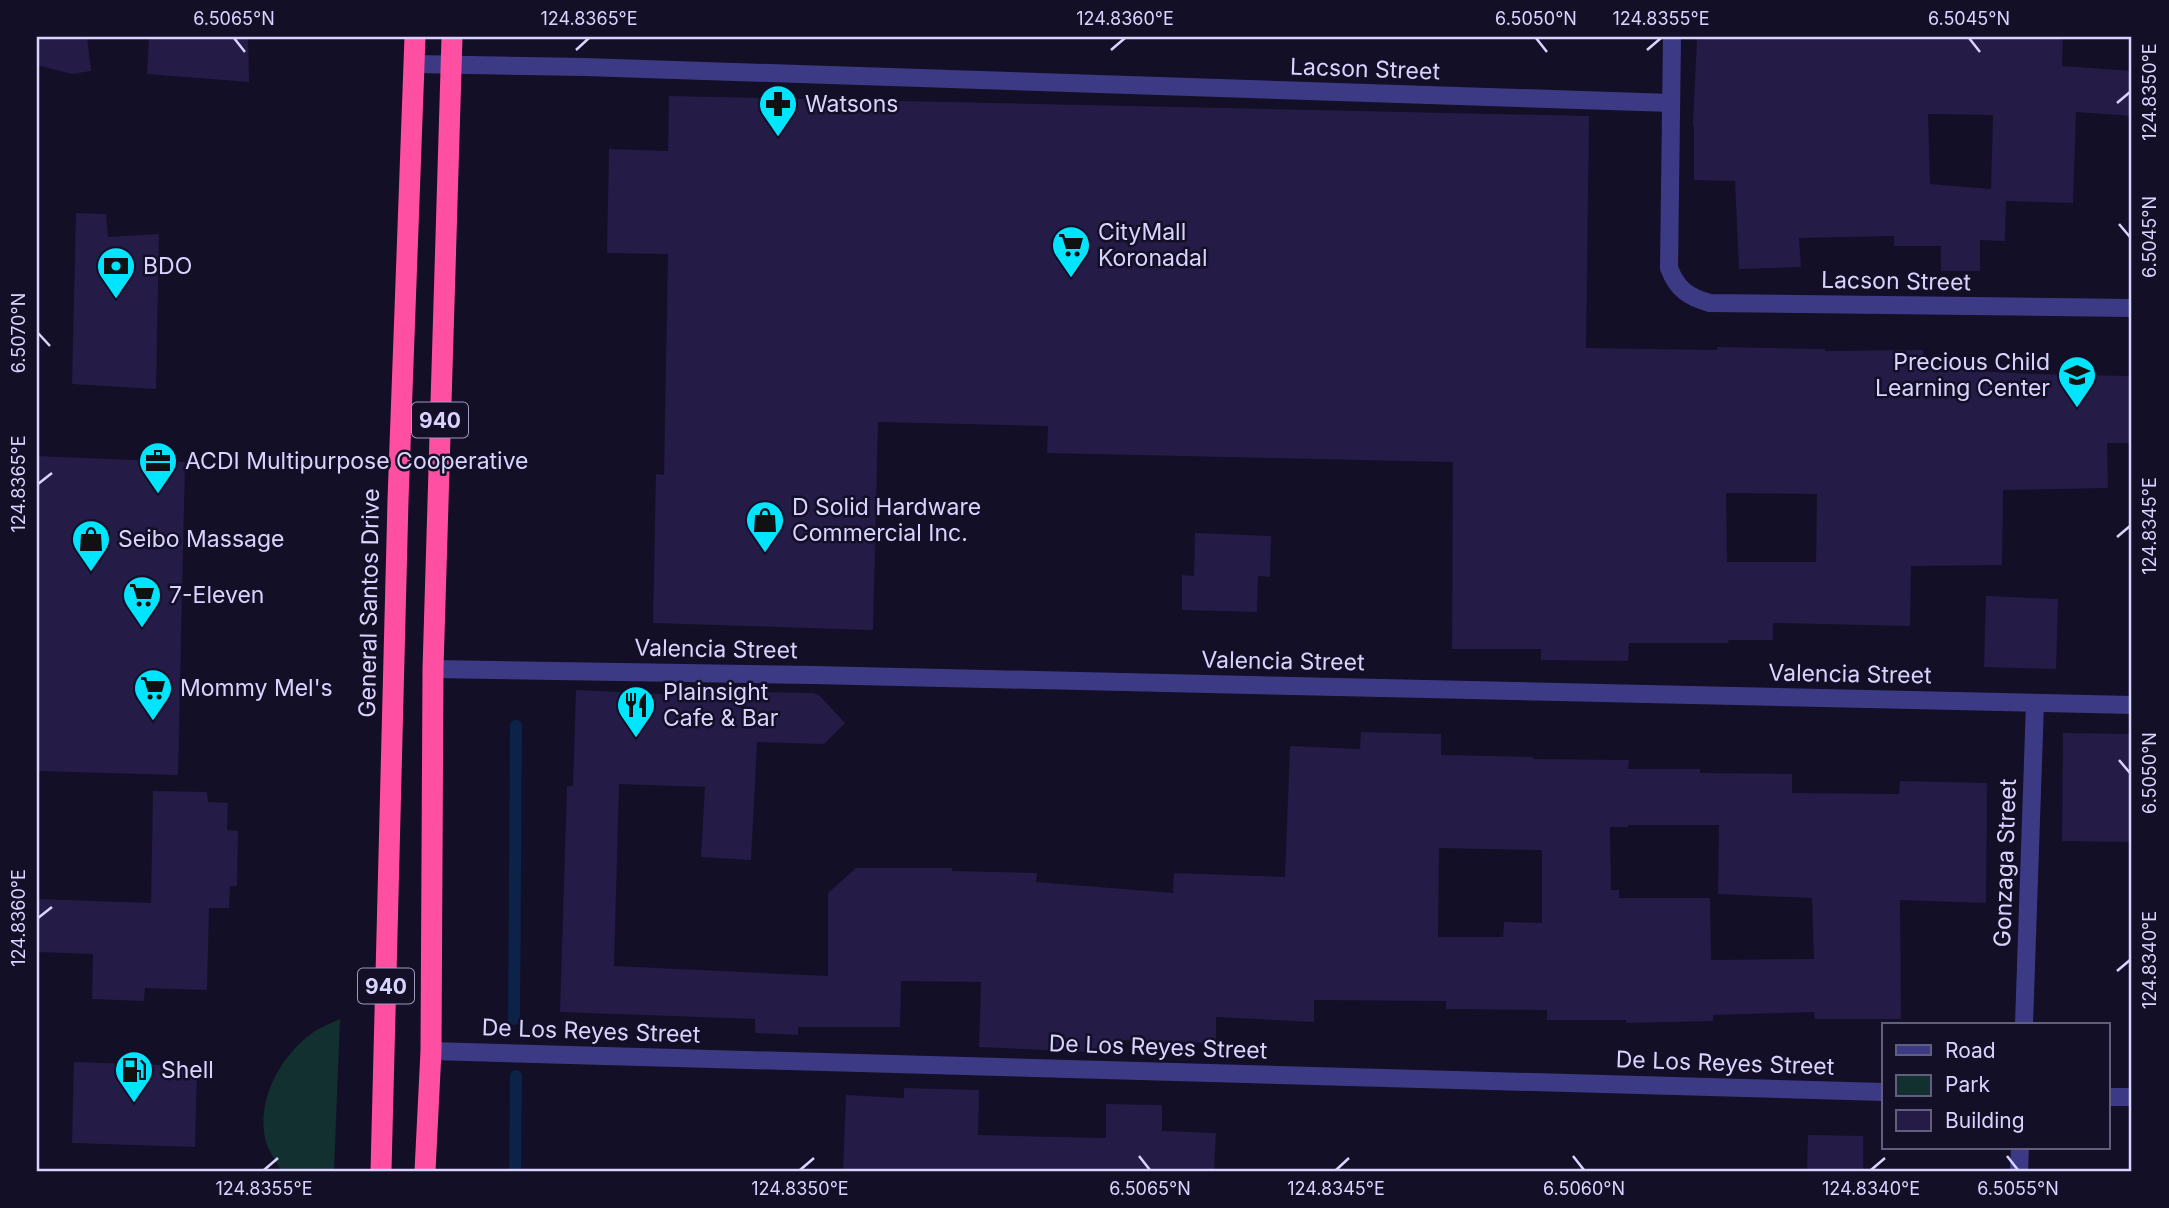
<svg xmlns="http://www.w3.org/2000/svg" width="2169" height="1208" viewBox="0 0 2169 1208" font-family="Inter,sans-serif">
	<rect width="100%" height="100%" fill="#130f26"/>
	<path fill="#12302f" d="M340,1019L334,1171H281C277,1162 269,1152 266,1142C256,1103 277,1062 307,1037C316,1029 329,1024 340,1019Z"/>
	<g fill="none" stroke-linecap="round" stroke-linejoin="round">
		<g stroke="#0c2248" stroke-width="12">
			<path d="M514,1019L516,726"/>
			<path d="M515,1171L516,1076"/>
		</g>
	</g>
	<g fill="#241b47" fill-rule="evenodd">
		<path d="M37,37H87L91,71L72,74L37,65Z"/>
		<path d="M149,37H248L249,82L147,74Z"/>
		<path d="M1697,37H2063L2062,66L2132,71V116L2076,112L2073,203L2006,201L2005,241L1980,240V271H1941V246H1894V236L1799,238L1801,267L1739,269L1735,181L1694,180V126H1693ZM1928,114L1993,115L1991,189L1930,184Z"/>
		<path d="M669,96L1589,116L1586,348L1717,350V347L1825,349V351L1923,350L1924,368L2032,374L2132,376V443H2107L2108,488L2003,490L2002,565L1911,566L1910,626L1773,623V640H1728L1729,643H1629L1628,661L1541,660V649H1452L1453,462L1047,453L1048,426L878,422L873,630L653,623L656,474L664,475L668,254L607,253L609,149L668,151ZM1726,493L1817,494L1816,562H1727Z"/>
		<path d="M76,213L106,214L108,237L159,234L156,389L72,384Z"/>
		<path d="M37,456L185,462L178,775L37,771Z"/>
		<path d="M1195,533L1271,536L1270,577L1258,576L1257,612L1182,610V575L1194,576Z"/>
		<path d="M1986,596L2058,599L2056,669L1984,667Z"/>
		<path d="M576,690L703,696V691L813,693L819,695L845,723L824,744L757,742L751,860L701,857L705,787L619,784L614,966L828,976V893L856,868H952V871L1037,873L1036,882L1173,893L1174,873L1285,877L1290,746L1360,749L1361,732L1441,734V755L1533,757V759L1629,760L1628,769H1700V773L1792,774V793L1899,794L1900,781L1987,783L1986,903L1900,900L1901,1019H1815L1814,1012L1713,1015V1021L1626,1023V1020H1547V1010L1446,1009V1001L1314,1000V1022L1216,1017V1043L1115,1040V1053L979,1047L981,982L901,981L900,1027H798V1035L755,1033V1019L560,1012L567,786H573ZM1628,825H1719L1718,894L1812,898L1814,959L1711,960L1710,898H1619V890H1611L1610,827H1628ZM1439,848L1542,850V923L1504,922L1503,937H1438Z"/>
		<path d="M2063,733L2132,734V842L2062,841Z"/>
		<path d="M153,791L207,792L208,802L228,803L227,830L238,831L237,886H230L229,908H209L207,990L145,988L144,1001L92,999L93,954L37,952V899L151,903Z"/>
		<path d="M74,1062L197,1066L195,1147L72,1143Z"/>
		<path d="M904,1088L979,1090L978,1135L1106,1138V1104L1162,1105V1131L1216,1133L1214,1171H843L846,1095L904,1098Z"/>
		<path d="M1808,1135L1863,1136V1171H1807Z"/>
	</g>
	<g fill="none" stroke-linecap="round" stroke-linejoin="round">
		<g stroke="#3d3a85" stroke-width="18">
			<path d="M1672,37L1669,268C1677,289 1688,297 1710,303L2132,308"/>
			<path d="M414,64L585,67L1671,103"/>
			<path d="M433,669L814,675L2132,705"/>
			<path d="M2024,1024L2035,703"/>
			<path d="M431,1051L1884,1092"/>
			<path d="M2108,1097H2132"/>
			<path d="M2019,1171L2020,1147"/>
		</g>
		<g stroke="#ff4fa3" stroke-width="21">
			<path d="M381,1171L398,500L415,37"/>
			<path d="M425,1171L431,1051L433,669L452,37"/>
		</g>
	</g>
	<path fill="none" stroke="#d9d4ff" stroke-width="2.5" d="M234,38L245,52M1536,38L1547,52M1969,38L1980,52M576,50L589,38M1111,50L1125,38M1647,50L1661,38M2117,103L2130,92M2119,224L2130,237M38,333L50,346M38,484L52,473M2117,537L2130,526M2119,760L2130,773M38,918L52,907M2117,971L2130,960M1139,1156L1150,1170M1573,1156L1584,1170M2007,1156L2018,1170M264,1170L278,1158M800,1170L814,1158M1336,1170L1349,1158M1871,1170L1885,1158"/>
	<defs>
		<symbol id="pharmacy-pin" viewBox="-11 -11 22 30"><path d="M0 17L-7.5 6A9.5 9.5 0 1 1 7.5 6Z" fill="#00e5ff" stroke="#130f26"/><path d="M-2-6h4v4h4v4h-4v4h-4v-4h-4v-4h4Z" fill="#111"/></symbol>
		<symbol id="supermarket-pin" viewBox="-11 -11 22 30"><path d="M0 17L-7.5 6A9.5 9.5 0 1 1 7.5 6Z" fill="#00e5ff" stroke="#130f26"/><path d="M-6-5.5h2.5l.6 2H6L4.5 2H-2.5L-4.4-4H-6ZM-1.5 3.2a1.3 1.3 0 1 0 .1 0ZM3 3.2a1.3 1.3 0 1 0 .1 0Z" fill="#111"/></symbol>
		<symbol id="bank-pin" viewBox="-11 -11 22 30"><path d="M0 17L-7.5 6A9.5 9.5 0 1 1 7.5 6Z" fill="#00e5ff" stroke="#130f26"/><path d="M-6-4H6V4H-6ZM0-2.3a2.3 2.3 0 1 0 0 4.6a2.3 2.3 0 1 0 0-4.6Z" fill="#111"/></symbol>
		<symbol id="school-pin" viewBox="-11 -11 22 30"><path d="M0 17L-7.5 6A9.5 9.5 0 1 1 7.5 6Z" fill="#00e5ff" stroke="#130f26"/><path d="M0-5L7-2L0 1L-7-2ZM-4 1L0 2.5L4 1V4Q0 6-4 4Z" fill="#111"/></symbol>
		<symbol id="office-pin" viewBox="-11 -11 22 30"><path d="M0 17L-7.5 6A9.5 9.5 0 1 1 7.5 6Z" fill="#00e5ff" stroke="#130f26"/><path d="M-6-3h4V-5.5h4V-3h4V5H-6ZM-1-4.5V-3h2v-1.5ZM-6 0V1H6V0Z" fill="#111"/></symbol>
		<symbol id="shop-pin" viewBox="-11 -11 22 30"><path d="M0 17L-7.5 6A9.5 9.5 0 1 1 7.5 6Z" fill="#00e5ff" stroke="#130f26"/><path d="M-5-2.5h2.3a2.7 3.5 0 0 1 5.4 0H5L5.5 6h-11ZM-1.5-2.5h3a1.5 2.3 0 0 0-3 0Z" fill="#111"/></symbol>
		<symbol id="restaurant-pin" viewBox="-11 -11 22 30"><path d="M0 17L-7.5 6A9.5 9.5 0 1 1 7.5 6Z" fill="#00e5ff" stroke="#130f26"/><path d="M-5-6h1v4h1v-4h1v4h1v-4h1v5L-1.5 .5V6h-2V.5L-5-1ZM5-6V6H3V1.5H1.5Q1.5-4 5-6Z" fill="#111"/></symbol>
		<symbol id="fuel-pin" viewBox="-11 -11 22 30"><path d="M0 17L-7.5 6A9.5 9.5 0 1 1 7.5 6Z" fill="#00e5ff" stroke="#130f26"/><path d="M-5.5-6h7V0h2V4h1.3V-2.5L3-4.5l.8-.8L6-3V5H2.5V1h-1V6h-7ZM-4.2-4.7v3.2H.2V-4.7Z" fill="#111"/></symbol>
	</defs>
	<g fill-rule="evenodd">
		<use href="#pharmacy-pin" x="756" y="82" width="44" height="60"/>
		<use href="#supermarket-pin" x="1049" y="223" width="44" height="60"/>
		<use href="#bank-pin" x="94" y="244" width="44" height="60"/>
		<use href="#school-pin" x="2055" y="353" width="44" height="60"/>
		<use href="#office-pin" x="136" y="439" width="44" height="60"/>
		<use href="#shop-pin" x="743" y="498" width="44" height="60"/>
		<use href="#shop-pin" x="69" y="517" width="44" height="60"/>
		<use href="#supermarket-pin" x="120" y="573" width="44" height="60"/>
		<use href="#supermarket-pin" x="131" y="666" width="44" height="60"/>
		<use href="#restaurant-pin" x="614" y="683" width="44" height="60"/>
		<use href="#fuel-pin" x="112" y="1048" width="44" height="60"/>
	</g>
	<g text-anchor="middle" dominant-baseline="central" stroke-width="5" stroke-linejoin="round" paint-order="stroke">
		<g fill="#130f26" stroke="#9e99be" stroke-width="2">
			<rect x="412" y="402.5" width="56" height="35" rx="5"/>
			<rect x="358" y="968.5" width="56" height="35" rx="5"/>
		</g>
		<g font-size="21" font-weight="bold" fill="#d9d4ff">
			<text x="440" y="420">940</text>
			<text x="386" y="986">940</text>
		</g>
		<g font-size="23" fill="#d9d4ff" stroke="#130f26">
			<text transform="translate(1365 69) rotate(2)">Lacson Street</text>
			<text transform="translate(1896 281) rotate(1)">Lacson Street</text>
			<text transform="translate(369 603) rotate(-89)">General Santos Drive</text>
			<text transform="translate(716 649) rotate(1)">Valencia Street</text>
			<text transform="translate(1283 661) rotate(1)">Valencia Street</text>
			<text transform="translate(1850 674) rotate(1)">Valencia Street</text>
			<text transform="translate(2005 863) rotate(-88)">Gonzaga Street</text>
			<text transform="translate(591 1031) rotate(2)">De Los Reyes Street</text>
			<text transform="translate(1158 1047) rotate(2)">De Los Reyes Street</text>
			<text transform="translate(1725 1063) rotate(2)">De Los Reyes Street</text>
		</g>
		<g font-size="23" fill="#d9d4ff" stroke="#130f26" text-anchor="start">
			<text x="805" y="104">Watsons</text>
			<text x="1098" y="232">CityMall<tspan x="1098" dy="26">Koronadal</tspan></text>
			<text x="143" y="266">BDO</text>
			<text x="2050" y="362" text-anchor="end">Precious Child<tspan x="2050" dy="26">Learning Center</tspan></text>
			<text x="185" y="461">ACDI Multipurpose Cooperative</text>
			<text x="792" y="507">D Solid Hardware<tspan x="792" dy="26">Commercial Inc.</tspan></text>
			<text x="118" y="539">Seibo Massage</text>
			<text x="169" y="595">7-Eleven</text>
			<text x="180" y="688">Mommy Mel's</text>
			<text x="663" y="692">Plainsight<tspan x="663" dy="26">Cafe &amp; Bar</tspan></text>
			<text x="161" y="1070">Shell</text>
		</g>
	</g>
	<rect width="2169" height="1208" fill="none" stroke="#130f26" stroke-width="77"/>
	<rect x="1882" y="1023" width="228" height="126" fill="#130f26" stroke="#625e7d" stroke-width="2"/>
	<rect x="1896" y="1045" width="35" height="10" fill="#3d3a85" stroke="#625e7d" stroke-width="2"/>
	<text x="1945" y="1058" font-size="21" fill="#d9d4ff">Road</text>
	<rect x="1896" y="1075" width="35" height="21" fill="#12302f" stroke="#625e7d" stroke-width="2"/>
	<text x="1945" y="1092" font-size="21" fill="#d9d4ff">Park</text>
	<rect x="1896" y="1110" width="35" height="21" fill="#241b47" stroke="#625e7d" stroke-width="2"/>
	<text x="1945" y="1128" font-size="21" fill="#d9d4ff">Building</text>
	<rect x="38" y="38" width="2092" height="1132" fill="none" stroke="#d9d4ff" stroke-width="2.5"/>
	<g font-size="18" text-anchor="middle" fill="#d9d4ff">
		<text x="234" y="25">6.5065°N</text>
		<text x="589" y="25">124.8365°E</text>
		<text x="1125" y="25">124.8360°E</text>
		<text x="1536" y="25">6.5050°N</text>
		<text x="1661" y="25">124.8355°E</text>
		<text x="1969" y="25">6.5045°N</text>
		<text transform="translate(2150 92) rotate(-90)" y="6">124.8350°E</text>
		<text transform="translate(2150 237) rotate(-90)" y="6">6.5045°N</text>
		<text transform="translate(19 333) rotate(-90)" y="6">6.5070°N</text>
		<text transform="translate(19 484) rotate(-90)" y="6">124.8365°E</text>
		<text transform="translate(2150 526) rotate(-90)" y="6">124.8345°E</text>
		<text transform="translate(2150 773) rotate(-90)" y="6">6.5050°N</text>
		<text transform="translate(19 918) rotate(-90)" y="6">124.8360°E</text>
		<text transform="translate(2150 960) rotate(-90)" y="6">124.8340°E</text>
		<text x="264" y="1195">124.8355°E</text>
		<text x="800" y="1195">124.8350°E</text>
		<text x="1150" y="1195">6.5065°N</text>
		<text x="1336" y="1195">124.8345°E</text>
		<text x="1584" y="1195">6.5060°N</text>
		<text x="1871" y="1195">124.8340°E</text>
		<text x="2018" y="1195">6.5055°N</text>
	</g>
</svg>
